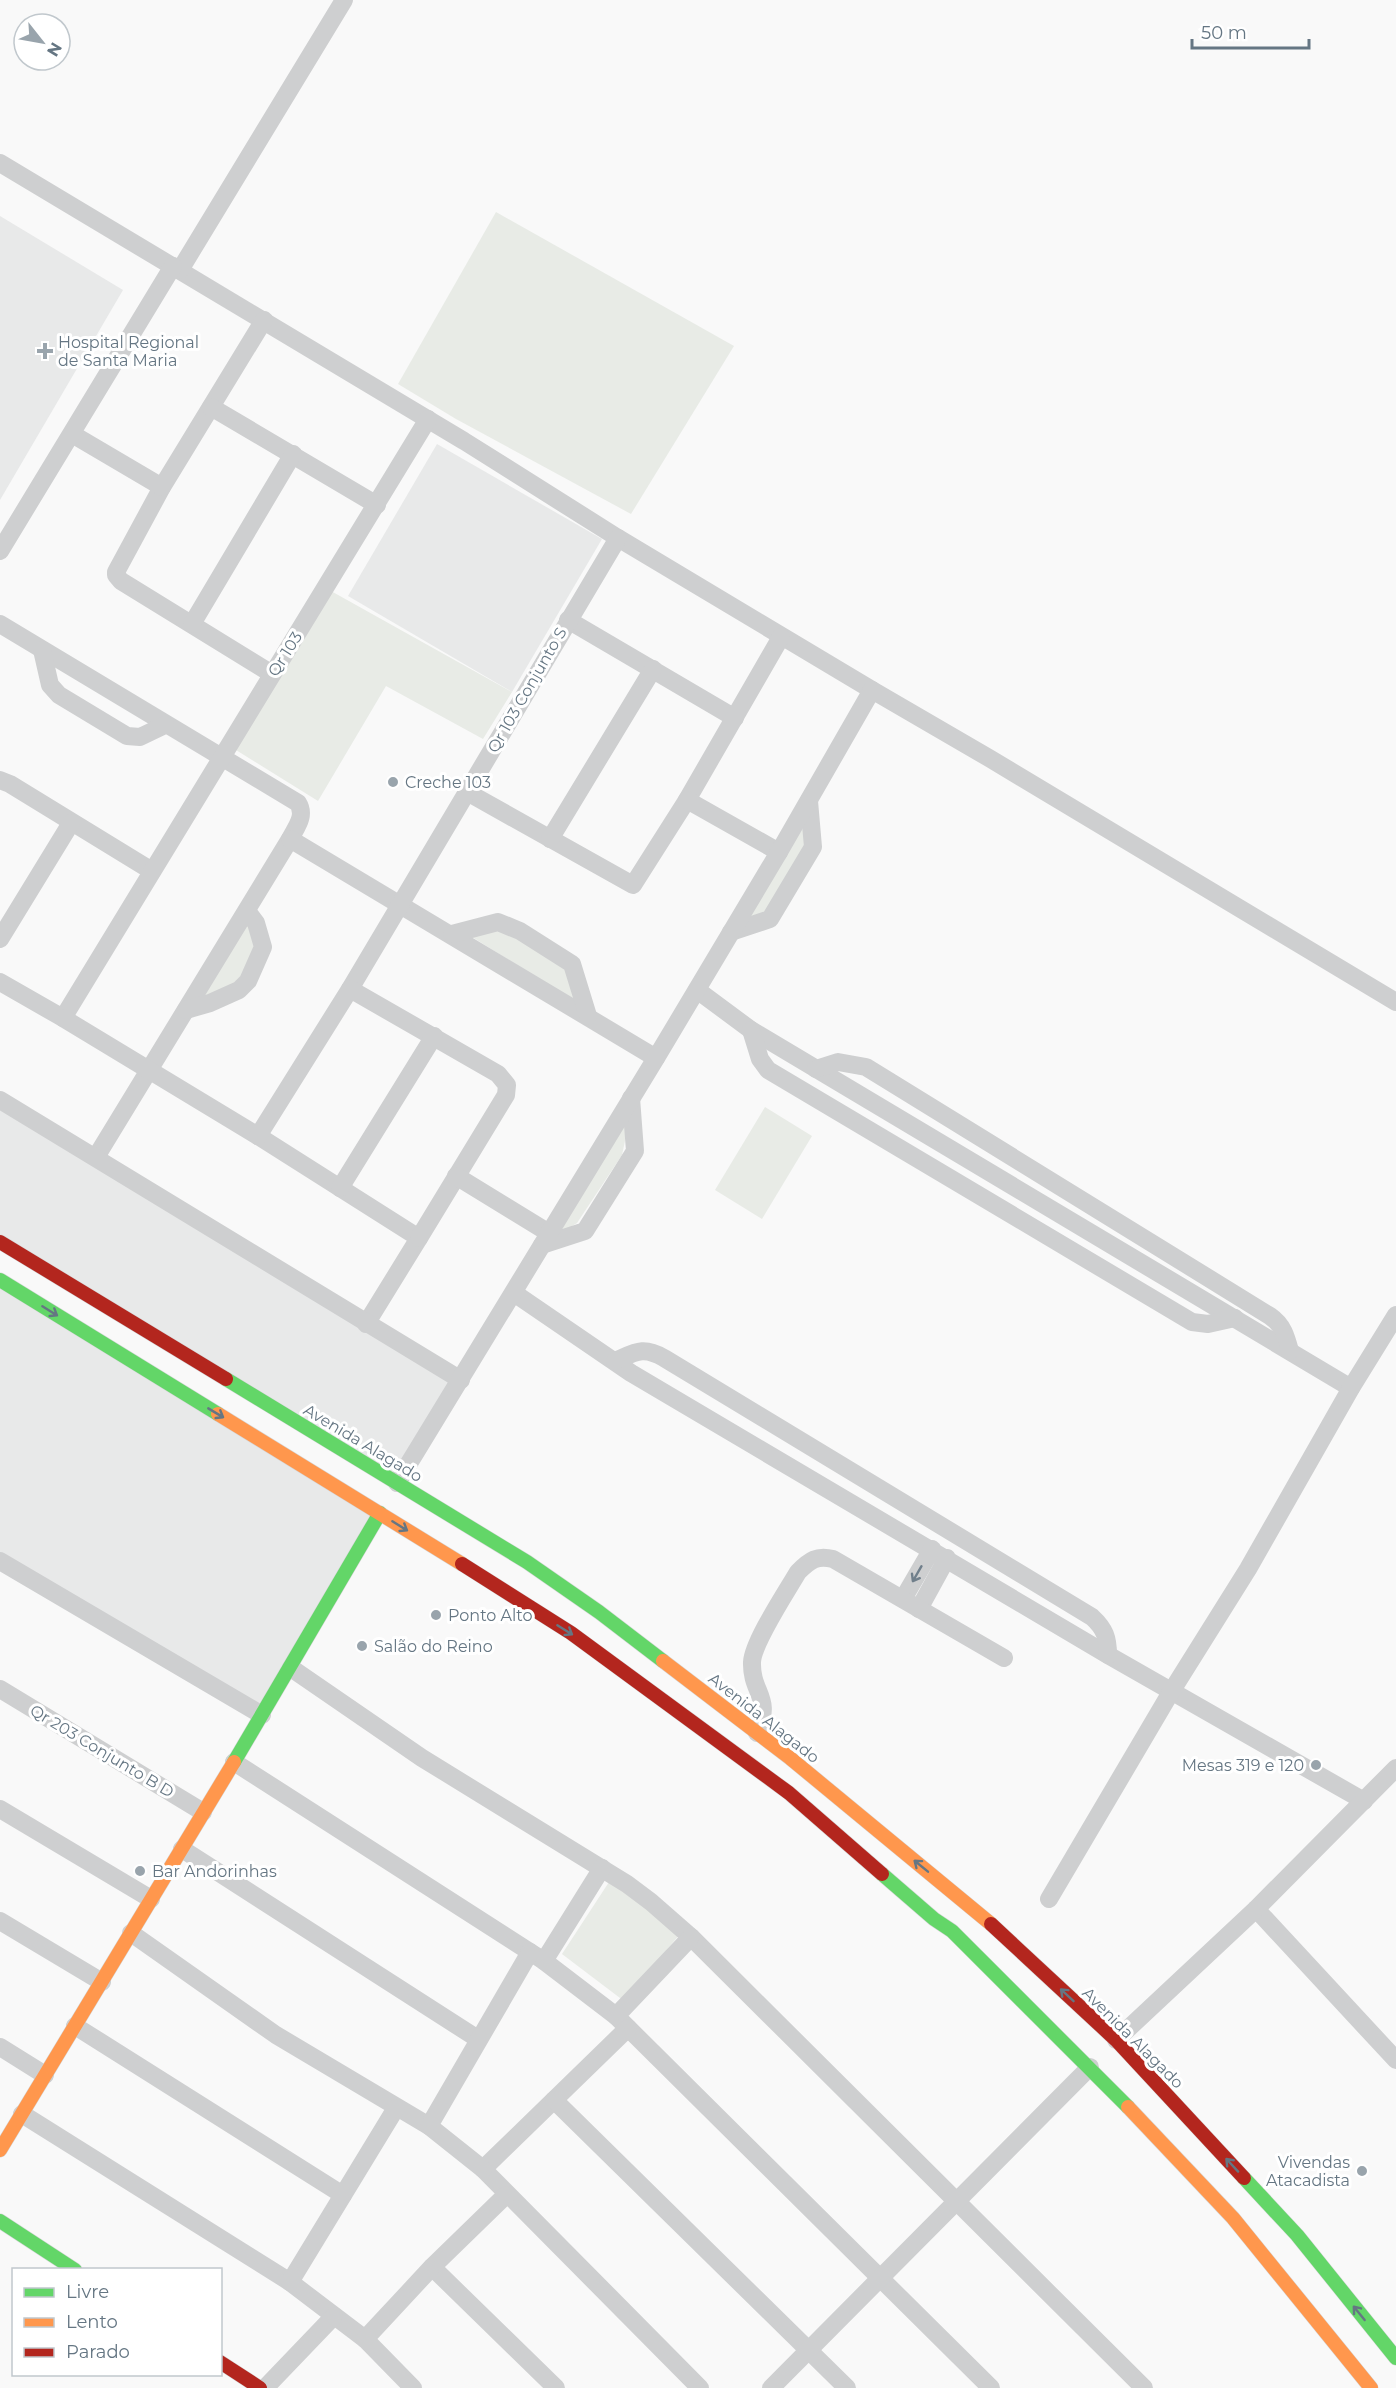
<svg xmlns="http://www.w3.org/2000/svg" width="1396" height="2388" viewBox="0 0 1396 2388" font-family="Montserrat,sans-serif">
	<rect width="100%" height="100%" fill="#f9f9f9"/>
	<g fill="#e8e9e9">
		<path d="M0,216L123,290L0,500Z"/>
		<path d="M437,444L602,539L512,692L348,596Z"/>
		<path d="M0,1105L461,1380L397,1483L0,1244Z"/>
		<path d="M0,1285L380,1513L262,1715L0,1552Z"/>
	</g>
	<g fill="#e8ebe6">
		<path d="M496,212L734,346L631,514L456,419L398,384Z"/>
		<path d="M331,591L512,692L483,739L386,686L318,801L236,750Z"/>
		<path d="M806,816L809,844L767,917L739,926Z"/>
		<path d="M246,917L256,952L238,984L194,1002Z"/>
		<path d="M500,926L569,965L579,1004L464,932Z"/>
		<path d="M765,1107L812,1136L762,1219L715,1190Z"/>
		<path d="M625,1114V1141L622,1155L577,1223L564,1231L556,1228Z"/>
		<path d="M611,1879L680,1934L624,2001L562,1954Z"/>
	</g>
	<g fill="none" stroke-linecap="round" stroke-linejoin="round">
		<defs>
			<g id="fast">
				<path d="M0,1280L218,1414"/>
				<path d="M226,1379L527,1562L599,1612L663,1661"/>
				<path d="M234,1762L380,1513"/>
				<path d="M882,1874L934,1919L952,1931L1128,2107"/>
				<path d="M1244,2178L1297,2235L1396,2358"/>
				<path d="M0,2221L75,2270"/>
			</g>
			<g id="slow">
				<path d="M218,1414L462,1564"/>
				<path d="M663,1661L790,1758L991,1924"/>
				<path d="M1128,2107L1233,2218L1371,2388"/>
				<path d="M0,2150L234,1762"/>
			</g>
			<g id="jam">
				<path d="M0,1242L226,1379"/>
				<path d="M462,1564L571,1633L789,1793L882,1874"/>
				<path d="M991,1924L1116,2040L1244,2178"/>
				<path d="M220,2362L260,2388"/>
			</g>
		</defs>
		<use href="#fast" stroke="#d5d6d7" stroke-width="15"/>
		<use href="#slow" stroke="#d5d6d7" stroke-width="15"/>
		<use href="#jam" stroke="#d5d6d7" stroke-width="15"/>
		<g stroke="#cecfd0" stroke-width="18">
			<path d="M0,163L464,441L618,538L872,690"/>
			<path d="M180,270L344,0"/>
			<path d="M264,320L162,487L116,572V575L121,581L272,674"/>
			<path d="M211,407L377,505"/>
			<path d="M72,434L162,487"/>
			<path d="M0,551L173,266"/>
			<path d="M568,620L735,718"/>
			<path d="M0,624L298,803C306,816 296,827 290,839L96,1157"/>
			<path d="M192,624L293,454"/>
			<path d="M42,650L50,685L59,695L127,736L140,737L165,725"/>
			<path d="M0,780L10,784L152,871"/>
			<path d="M467,792L633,885L687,800L781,637"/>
			<path d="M687,800L779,852"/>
			<path d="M290,839L656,1058"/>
			<path d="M550,839L653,669"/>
			<path d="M731,932L770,919L813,847L809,801"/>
			<path d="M452,934L498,922L520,931L572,964L588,1016"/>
			<path d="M0,939L71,823"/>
			<path d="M0,982L63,1018L428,419"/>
			<path d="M350,989L618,538"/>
			<path d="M697,990L751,1030L1351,1388"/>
			<path d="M186,1010L210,1003L239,990L248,981L263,947L256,923L247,911"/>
			<path d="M63,1018L258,1136L419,1238L366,1324"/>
			<path d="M751,1030L760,1059L768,1070L1192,1322L1208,1324L1235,1318"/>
			<path d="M816,1069L838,1062L866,1067L1270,1316C1283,1325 1286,1336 1290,1351"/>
			<path d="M0,1100L461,1380"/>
			<path d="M258,1136L350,989L498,1074L507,1085L506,1095L419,1238"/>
			<path d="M456,1176L549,1233"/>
			<path d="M340,1188L434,1036"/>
			<path d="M542,1245L585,1231L635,1151L631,1098"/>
			<path d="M514,1293L631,1373L1108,1655L1364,1801"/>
			<path d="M615,1361C636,1352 643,1346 664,1358L1092,1617C1105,1629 1108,1638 1108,1655"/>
			<path d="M397,1483L656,1058L779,852L872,690L989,758L1396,1002"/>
			<path d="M0,1561L262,1715"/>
			<path d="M903,1599L932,1549"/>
			<path d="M919,1609L947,1558"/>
			<path d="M291,1668L422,1758L627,1884L651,1902L691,1937L1144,2388"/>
			<path d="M0,1689L203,1812"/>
			<path d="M757,1733C773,1696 751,1694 752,1662C753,1642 787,1591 798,1572C810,1560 817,1555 833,1559L1004,1658"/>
			<path d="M234,1762L544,1961"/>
			<path d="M0,1809L151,1899"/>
			<path d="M182,1849L478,2039"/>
			<path d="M602,1868L544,1961L616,2016"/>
			<path d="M1049,1899L1171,1692L1248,1569L1351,1388L1396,1315"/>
			<path d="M1256,1909L1396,2060"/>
			<path d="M0,1921L102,1982"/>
			<path d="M131,1933L276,2035L429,2126"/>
			<path d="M691,1937L616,2016L991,2388"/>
			<path d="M75,2026L343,2195"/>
			<path d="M628,2028L483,2169L700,2388"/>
			<path d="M1116,2040L1256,1909L1396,1768"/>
			<path d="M0,2047L45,2075"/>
			<path d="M554,2100L847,2388"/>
			<path d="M22,2114L290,2282"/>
			<path d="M483,2169L429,2126L530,1952"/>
			<path d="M432,2267L556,2388"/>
			<path d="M365,2339L290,2282L396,2108"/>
			<path d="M265,2388L334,2316"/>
			<path d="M413,2388L365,2339L432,2267L506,2195"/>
			<path d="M771,2388L1090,2067"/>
		</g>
		<use href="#fast" stroke="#63d668" stroke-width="14"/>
		<use href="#slow" stroke="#ff974d" stroke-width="14"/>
		<use href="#jam" stroke="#b3261e" stroke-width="14"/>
	</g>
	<defs><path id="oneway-shaft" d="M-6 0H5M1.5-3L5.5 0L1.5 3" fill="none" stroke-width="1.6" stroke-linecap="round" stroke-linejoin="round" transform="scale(1.5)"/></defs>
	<g stroke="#657683">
		<use href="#oneway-shaft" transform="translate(50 1311) rotate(32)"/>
		<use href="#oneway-shaft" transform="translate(216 1413) rotate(31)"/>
		<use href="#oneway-shaft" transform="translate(400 1526) rotate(32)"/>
		<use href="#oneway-shaft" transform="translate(565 1630) rotate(32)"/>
		<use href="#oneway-shaft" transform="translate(921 1866) rotate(-141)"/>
		<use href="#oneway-shaft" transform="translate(1067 1995) rotate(-137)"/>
		<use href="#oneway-shaft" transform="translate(1232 2165) rotate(-133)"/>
		<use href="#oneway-shaft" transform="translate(1359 2313) rotate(-129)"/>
	</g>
	<use stroke="#707f8b" href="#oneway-shaft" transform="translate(917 1574) rotate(120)"/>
	<g fill="#99a4ac" stroke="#fff" stroke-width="2">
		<path d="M42 342h6v6h6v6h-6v6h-6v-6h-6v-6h6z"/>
		<circle cx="393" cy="782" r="6"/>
		<circle cx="436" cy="1615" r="6"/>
		<circle cx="362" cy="1646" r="6"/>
		<circle cx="1316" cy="1765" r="6"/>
		<circle cx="140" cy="1871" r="6"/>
		<circle cx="1362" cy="2171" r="6"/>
	</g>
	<g text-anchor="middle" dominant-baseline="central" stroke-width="6" stroke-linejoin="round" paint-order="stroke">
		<g font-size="16" fill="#657683" stroke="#fff" text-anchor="start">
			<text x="58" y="342">Hospital Regional<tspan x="58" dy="18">de Santa Maria</tspan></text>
			<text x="405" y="782">Creche 103</text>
			<text x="448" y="1615">Ponto Alto</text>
			<text x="374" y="1646">Salão do Reino</text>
			<text x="1304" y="1765" text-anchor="end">Mesas 319 e 120</text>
			<text x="152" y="1871">Bar Andorinhas</text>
			<text x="1350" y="2162" text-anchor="end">Vivendas<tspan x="1350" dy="18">Atacadista</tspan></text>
		</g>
		<g font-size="16" fill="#657683" stroke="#fff">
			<text transform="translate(285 654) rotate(-58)">Qr 103</text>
			<text transform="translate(527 690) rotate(-60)">Qr 103 Conjunto S</text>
			<text transform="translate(363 1443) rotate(31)">Avenida Alagado</text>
			<text transform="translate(764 1718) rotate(38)">Avenida Alagado</text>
			<text transform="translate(102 1751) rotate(31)">Qr 203 Conjunto B D</text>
			<text transform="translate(1133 2038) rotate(45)">Avenida Alagado</text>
		</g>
	</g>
	<rect x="12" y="2268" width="210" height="108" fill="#ffffff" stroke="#c1c8cd" stroke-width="1.5"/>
	<rect x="24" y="2288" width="30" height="9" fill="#63d668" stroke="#c1c8cd" stroke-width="1.5"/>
	<text x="66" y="2298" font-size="18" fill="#657683">Livre</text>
	<rect x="24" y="2318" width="30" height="9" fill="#ff974d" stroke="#c1c8cd" stroke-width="1.5"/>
	<text x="66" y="2328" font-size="18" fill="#657683">Lento</text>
	<rect x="24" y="2348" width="30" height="9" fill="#b3261e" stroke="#c1c8cd" stroke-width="1.5"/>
	<text x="66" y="2358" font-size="18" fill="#657683">Parado</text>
	<g transform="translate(42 42) rotate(121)"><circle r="28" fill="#ffffff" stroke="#c1c8cd" stroke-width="1.5"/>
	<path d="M0-4.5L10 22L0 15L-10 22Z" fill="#99a4ac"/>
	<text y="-9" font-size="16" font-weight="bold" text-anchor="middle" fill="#657683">N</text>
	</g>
	<path d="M1192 39v9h117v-9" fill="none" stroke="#657683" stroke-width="3"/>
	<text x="1201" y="39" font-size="18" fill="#657683" stroke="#ffffff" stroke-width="4.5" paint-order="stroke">50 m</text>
</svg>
